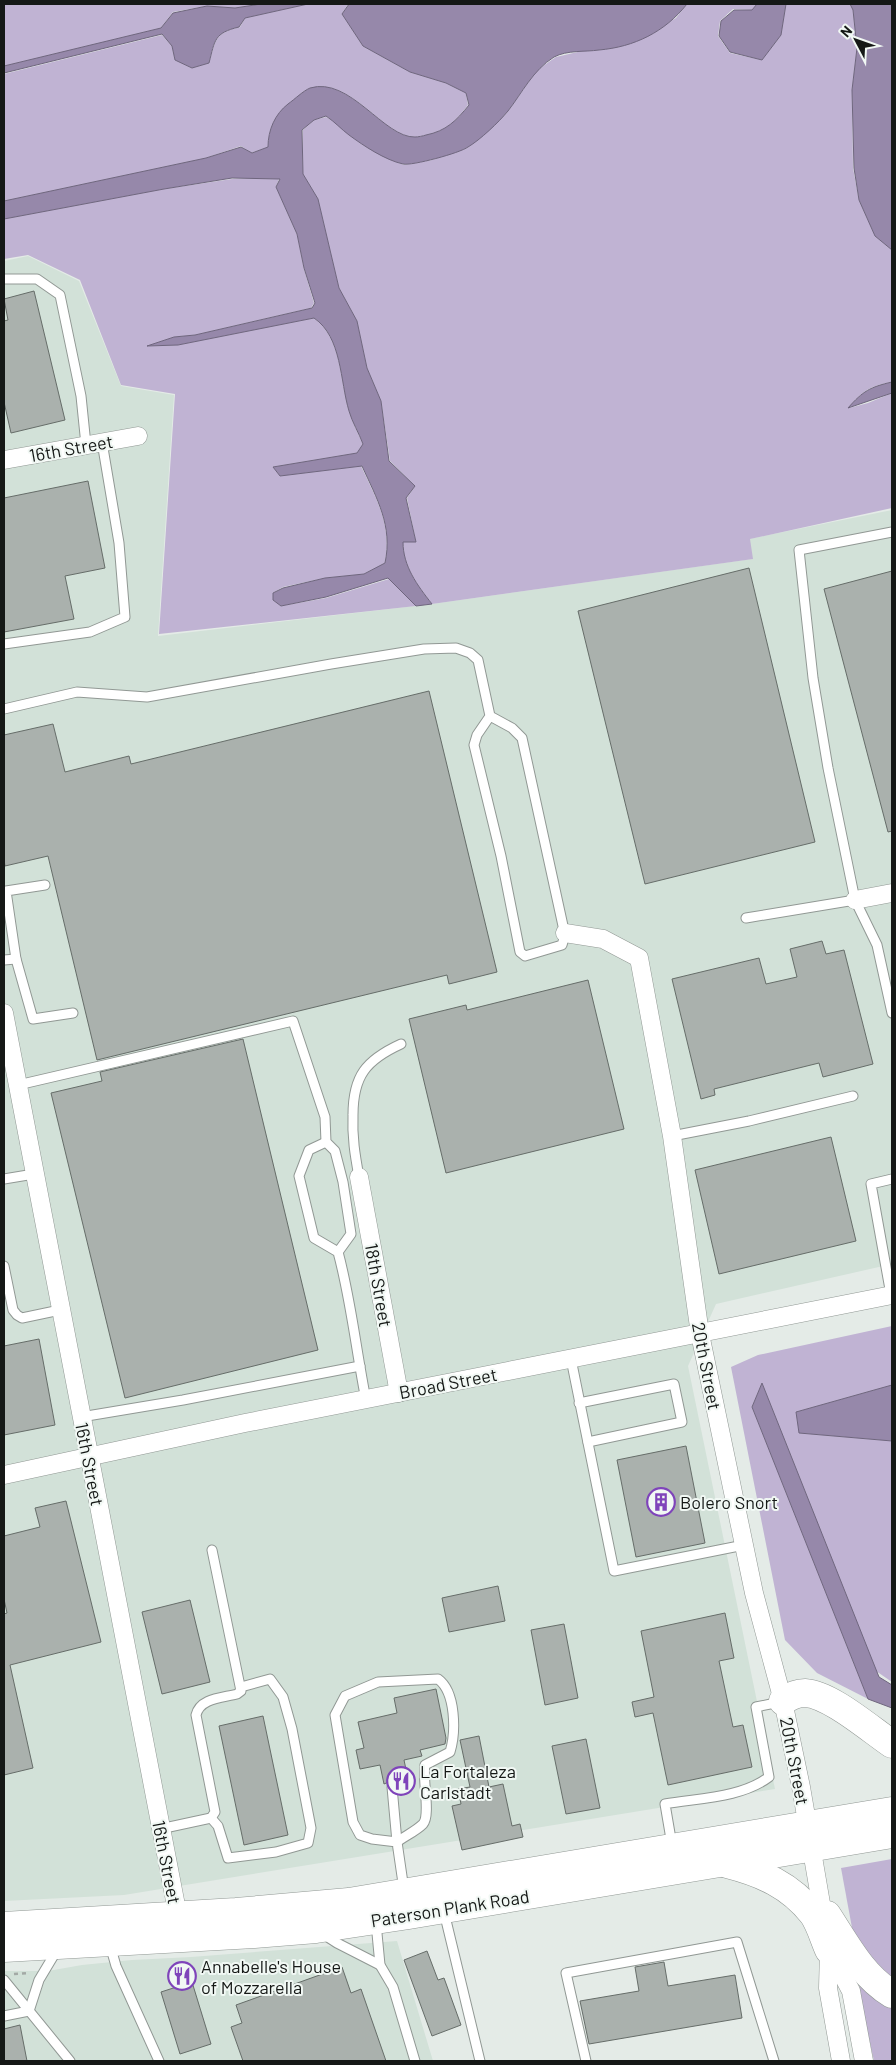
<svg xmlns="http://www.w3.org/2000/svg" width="896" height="2065" viewBox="0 0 896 2065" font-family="Barlow,sans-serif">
	<rect width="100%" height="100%" fill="#e4ebe7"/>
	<g fill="#d2e1d8">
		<path d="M28,256L79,281L121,386L174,395L158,636L432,604L752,559L749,539L892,510V1264L716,1304L688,1366L775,1789L124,1895L4,1901V261Z"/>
		<path d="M397,1941L433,2061H4V1971H48L82,1965L132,1960L191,1957Z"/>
	</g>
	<g fill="#c0b3d3">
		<path d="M4,4H261L235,8L207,6L173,12L161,28L4,66Z"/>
		<path d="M308,4H348L342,14L363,46L410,72L446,83L466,93L468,105C456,121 446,131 426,135C422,136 418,137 415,137C383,137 351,76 310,88C303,91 295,99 289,104C275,114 268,130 268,147L251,153L241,146L206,158L4,201V74L162,35L172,46L175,60L192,68L209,63C216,40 214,33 240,27L245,18Z"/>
		<path d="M687,4H757L752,10L733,9L720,21L718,36L730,53L762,60L781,35L786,4H850L853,10L857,48L852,90L853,168L859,200L875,236L892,250V382C870,386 863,390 849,408L868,403L892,393V508L750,539L753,559L432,604C417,585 403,566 403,542H416L407,498L415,486L390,461L381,401L367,368L357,321L339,288L318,199L303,174V130L314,120L326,117L338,123L349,135L381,155L404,165L432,160L467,148L506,114L537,70L556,57L582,51L600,50L632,43L676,18Z"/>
		<path d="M264,178L279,179L276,187L297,234L304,269L314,303L311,308L195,335L174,337L148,346L178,345L314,318C342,338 340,381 349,411C352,422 358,433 363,444L357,453L273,467L280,476L361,466C377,500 392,525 385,563L364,574L325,578L283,587L273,593V600L281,606L326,598L389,579L416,606L159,634L175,394L121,385L80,280L28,255L4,259V219L164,189L232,179Z"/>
		<path d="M892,1326V1385L796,1412L800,1433L892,1441V1682L876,1671L762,1383L752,1407L868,1699L817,1673L785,1640L731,1367L758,1355Z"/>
		<path d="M892,1859V1980L855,1944L841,1868Z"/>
		<path d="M857,1985L892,2004V2061H874Z"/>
	</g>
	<g fill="#9688aa" stroke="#6f667e">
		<path d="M261,4H308L245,18L239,27C214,33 215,40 209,63L192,68L175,60L172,46L162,34L4,73V66L161,28L173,13L207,6L235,8Z"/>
		<path d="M349,4H687C665,32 634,47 599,50C585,52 567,50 554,57C533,70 522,93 508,111C499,122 480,140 468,147C460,153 412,166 403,164C385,160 364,146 349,135C341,129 335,122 326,116L314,120L302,130L303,174L318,199L339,288L357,321L367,368L381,401L389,461L415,486L406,498L416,542H403C403,566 417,585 432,604L416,606L388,578L326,597L281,606L273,600V593L283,588L325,578L364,574L385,563C393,526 377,499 362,466L280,476L273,467L357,453L363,444C359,433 352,422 349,411C340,381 342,337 314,318L178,345L147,346L174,337L195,335L312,308L315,303L304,268L297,234L276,187L280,179L232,178L164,189L4,219V201L206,158L241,147L252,153L268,147C268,130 275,114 288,104C295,99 303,91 310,88C350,76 384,138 415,137C418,137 423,136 426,135C446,131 456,121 469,105L466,93L446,83L410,72L363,46L342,14Z"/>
		<path d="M757,4H786L781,35L762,60L730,52L719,36L721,21L734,10H752Z"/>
		<path d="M850,4H892V250L875,236L859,200L854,168L852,90L857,48L853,10Z"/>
		<path d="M892,382V393L848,408C863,391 870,387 892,382Z"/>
		<path d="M762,1383L879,1677L892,1685V1708L868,1699L752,1407Z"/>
		<path d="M892,1385V1441L799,1433L796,1412Z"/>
	</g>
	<g fill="#aab1ad" stroke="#666d69">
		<path d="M34,291L65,420L11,433L4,402V321L8,320L4,299Z"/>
		<path d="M88,481L105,568L65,576L74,619L4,632V498Z"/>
		<path d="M749,568L815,842L645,884L578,611Z"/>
		<path d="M892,571V831L888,832L824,589Z"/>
		<path d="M429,691L497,972L449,984L447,975L97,1060L48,856L5,866L4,860V735L53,724L65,772L129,756L131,764Z"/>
		<path d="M822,941L826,954L844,950L873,1064L823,1077L819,1063L714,1089L715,1095L701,1099L672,979L759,958L766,984L797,977L790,949Z"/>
		<path d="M588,980L624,1129L446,1173L409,1019L466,1005L467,1010Z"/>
		<path d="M243,1039L318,1350L125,1398L51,1093L102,1081L100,1072Z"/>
		<path d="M831,1137L856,1241L719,1274L695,1170Z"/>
		<path d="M39,1339L55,1425L4,1435V1346Z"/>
		<path d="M686,1446L705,1543L636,1557L617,1460Z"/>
		<path d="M66,1501L101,1642L10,1665L33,1768L4,1775V1614L7,1613L4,1599V1536L40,1527L35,1508Z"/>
		<path d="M498,1586L505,1621L449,1632L442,1598Z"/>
		<path d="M190,1600L210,1682L162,1694L142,1612Z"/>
		<path d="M725,1613L734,1658L719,1661L733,1727L743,1725L752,1767L668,1785L653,1713L635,1717L632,1702L654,1697L641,1631Z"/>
		<path d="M564,1624L578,1698L545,1705L531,1630Z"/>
		<path d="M436,1689L446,1738L445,1744L420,1750L422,1756L404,1760L408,1779L396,1782L391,1781L384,1784L380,1765L360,1769L356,1750L364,1748L358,1722L397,1713L394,1698Z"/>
		<path d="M263,1716L288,1835L244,1845L219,1726Z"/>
		<path d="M479,1736L489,1787L503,1784L512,1826L520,1824L523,1837L462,1850L452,1806L461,1804L458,1789L470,1787L460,1740Z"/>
		<path d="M586,1739L600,1808L566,1814L552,1746Z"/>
		<path d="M427,1951L438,1980L444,1978L461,2025L432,2036L404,1960Z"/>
		<path d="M664,1962L668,1986L735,1975L742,2018L589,2044L580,2001L639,1991L635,1967Z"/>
		<path d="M342,1967L351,1993L361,1989L386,2061H243L231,2027L242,2023L236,2005Z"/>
		<path d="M192,1982L211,2044L180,2054L161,1992Z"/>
		<path d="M20,2025L27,2061H4V2029Z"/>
	</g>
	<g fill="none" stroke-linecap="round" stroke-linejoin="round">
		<defs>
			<g id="service">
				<path d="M4,279H37L60,295L81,396L86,445"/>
				<path d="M892,532L799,550L813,678L828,768L855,900L877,945L892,1013"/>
				<path d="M4,644L90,632L125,617L119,543L102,442"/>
				<path d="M4,709L77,692L147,697L331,664L424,649L456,648L470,653L478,660L490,716L477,735L474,745L501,856L520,952L525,956L562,945L565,935L522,738L512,728L490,716"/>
				<path d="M45,885L6,891L16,959L33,1019L73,1013"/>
				<path d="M746,918L855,900"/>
				<path d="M4,960L16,959"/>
				<path d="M18,1085L293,1021L325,1117L326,1142L335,1151L343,1182L351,1234L338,1252"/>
				<path d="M672,1136L749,1121L853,1096"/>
				<path d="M326,1142L309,1150L299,1176L314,1238L338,1252C351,1300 356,1350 366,1400"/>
				<path d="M359,1177C355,1155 352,1137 353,1115C353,1076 366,1060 401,1044"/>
				<path d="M4,1179L34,1174"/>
				<path d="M4,1266L13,1310L17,1315L22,1318L60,1310"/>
				<path d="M891,1295L871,1184L892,1179"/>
				<path d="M571,1359L614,1571L744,1545"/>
				<path d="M579,1403L674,1384L682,1422L588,1442"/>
				<path d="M81,1417L183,1400L360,1366"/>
				<path d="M392,1787L397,1842"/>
				<path d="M211,1818L218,1826L228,1858L276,1852L308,1843L311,1828L292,1729L283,1697L270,1679L241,1687"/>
				<path d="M160,1829L211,1818L215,1812L196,1715C200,1698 222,1698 237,1694L241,1691L212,1550"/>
				<path d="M397,1842C405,1836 416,1831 423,1824C431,1815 422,1779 425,1765L450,1752C456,1732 456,1692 438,1679L378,1682L345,1696L335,1715L353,1822L360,1835L372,1839L397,1842L404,1890"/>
				<path d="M672,1845L665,1804C699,1798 741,1798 769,1777L756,1707L780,1702"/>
				<path d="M444,1912L480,2061"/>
				<path d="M376,1923L380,1965L393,1987L415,2061"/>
				<path d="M323,1934L337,1943L380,1965"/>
				<path d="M110,1945L116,1966L159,2061"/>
				<path d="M4,1980L70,2061"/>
				<path d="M29,2011L39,1980L57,1950"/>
				<path d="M4,2016L29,2011"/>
				<path d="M586,2061L566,1973L737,1942L774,2061"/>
			</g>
			<g id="minor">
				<path d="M4,460L138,436"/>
				<path d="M855,900L892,893"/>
				<path d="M565,933L603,939L639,958L672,1136L700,1334L754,1593L783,1701L801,1787L829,1950L828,1988L841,2061"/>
				<path d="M4,1013L178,1916"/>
				<path d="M359,1177L399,1393"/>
				<path d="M4,1475L245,1423L892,1295"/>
				<path d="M831,1953L851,1991L864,2061"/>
			</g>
			<g id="primary">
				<path d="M783,1701C790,1696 796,1693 805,1693C830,1694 871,1730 892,1744"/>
				<path d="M727,1864C762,1873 790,1885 813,1914C820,1924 824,1939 829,1950"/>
				<path d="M827,1915C846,1944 862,1976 892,1994"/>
				<path d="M4,1926L236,1912L349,1902L892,1811"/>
				<path d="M4,1948L254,1934L316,1929L409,1915L892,1834"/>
			</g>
		</defs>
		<use href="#service" stroke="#919894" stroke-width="11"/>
		<use href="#minor" stroke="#919894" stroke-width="19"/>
		<use href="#primary" stroke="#919894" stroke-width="29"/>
		<path stroke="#a3a9a5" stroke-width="2.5" stroke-dasharray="4 4" stroke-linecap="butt" d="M14,1974L28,1973"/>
		<use href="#service" stroke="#fff" stroke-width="9"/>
		<use href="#minor" stroke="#fff" stroke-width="18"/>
		<use href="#primary" stroke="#fff" stroke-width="28"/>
	</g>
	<defs>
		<symbol id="building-ring" viewBox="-11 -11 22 22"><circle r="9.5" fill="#f1f8f4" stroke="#7f44ba" stroke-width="1.5"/><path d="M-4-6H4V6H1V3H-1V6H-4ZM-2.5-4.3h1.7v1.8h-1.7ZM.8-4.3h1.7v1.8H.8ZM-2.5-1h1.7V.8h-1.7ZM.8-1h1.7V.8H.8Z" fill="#7f44ba"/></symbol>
		<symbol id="restaurant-ring" viewBox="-11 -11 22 22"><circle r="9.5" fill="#f1f8f4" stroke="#7f44ba" stroke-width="1.5"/><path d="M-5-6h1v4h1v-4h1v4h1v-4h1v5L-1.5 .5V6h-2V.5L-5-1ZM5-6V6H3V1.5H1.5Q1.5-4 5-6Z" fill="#7f44ba"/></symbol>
	</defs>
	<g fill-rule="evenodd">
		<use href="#building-ring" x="645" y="1486" width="32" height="32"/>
		<use href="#restaurant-ring" x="385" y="1765" width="32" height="32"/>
		<use href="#restaurant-ring" x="166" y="1960" width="32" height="32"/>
	</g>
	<g text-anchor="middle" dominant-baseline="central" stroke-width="4" stroke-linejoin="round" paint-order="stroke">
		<g font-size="18" fill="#151816" stroke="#f1f8f4">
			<text transform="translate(71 448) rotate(-10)">16th Street</text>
			<text transform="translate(379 1285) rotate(80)">18th Street</text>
			<text transform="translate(707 1366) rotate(79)">20th Street</text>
			<text transform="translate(448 1383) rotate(-11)">Broad Street</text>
			<text transform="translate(90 1464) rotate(79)">16th Street</text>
			<text transform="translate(795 1761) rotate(79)">20th Street</text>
			<text transform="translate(167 1862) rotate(79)">16th Street</text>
			<text transform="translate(450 1908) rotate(-9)">Paterson Plank Road</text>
		</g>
		<g font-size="18" fill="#151816" stroke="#f1f8f4" text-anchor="start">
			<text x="680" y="1502">Bolero Snort</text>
			<text x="420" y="1771">La Fortaleza<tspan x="420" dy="21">Carlstadt</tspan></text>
			<text x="201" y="1966">Annabelle's House<tspan x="201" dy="21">of Mozzarella</tspan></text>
		</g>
	</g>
	<rect width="896" height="2065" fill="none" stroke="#151816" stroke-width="10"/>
	<g transform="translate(856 40) rotate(311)" stroke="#f1f8f4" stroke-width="4" paint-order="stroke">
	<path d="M0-4L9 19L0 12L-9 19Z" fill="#151816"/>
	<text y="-8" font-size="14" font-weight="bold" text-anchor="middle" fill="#151816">N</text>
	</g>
</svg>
